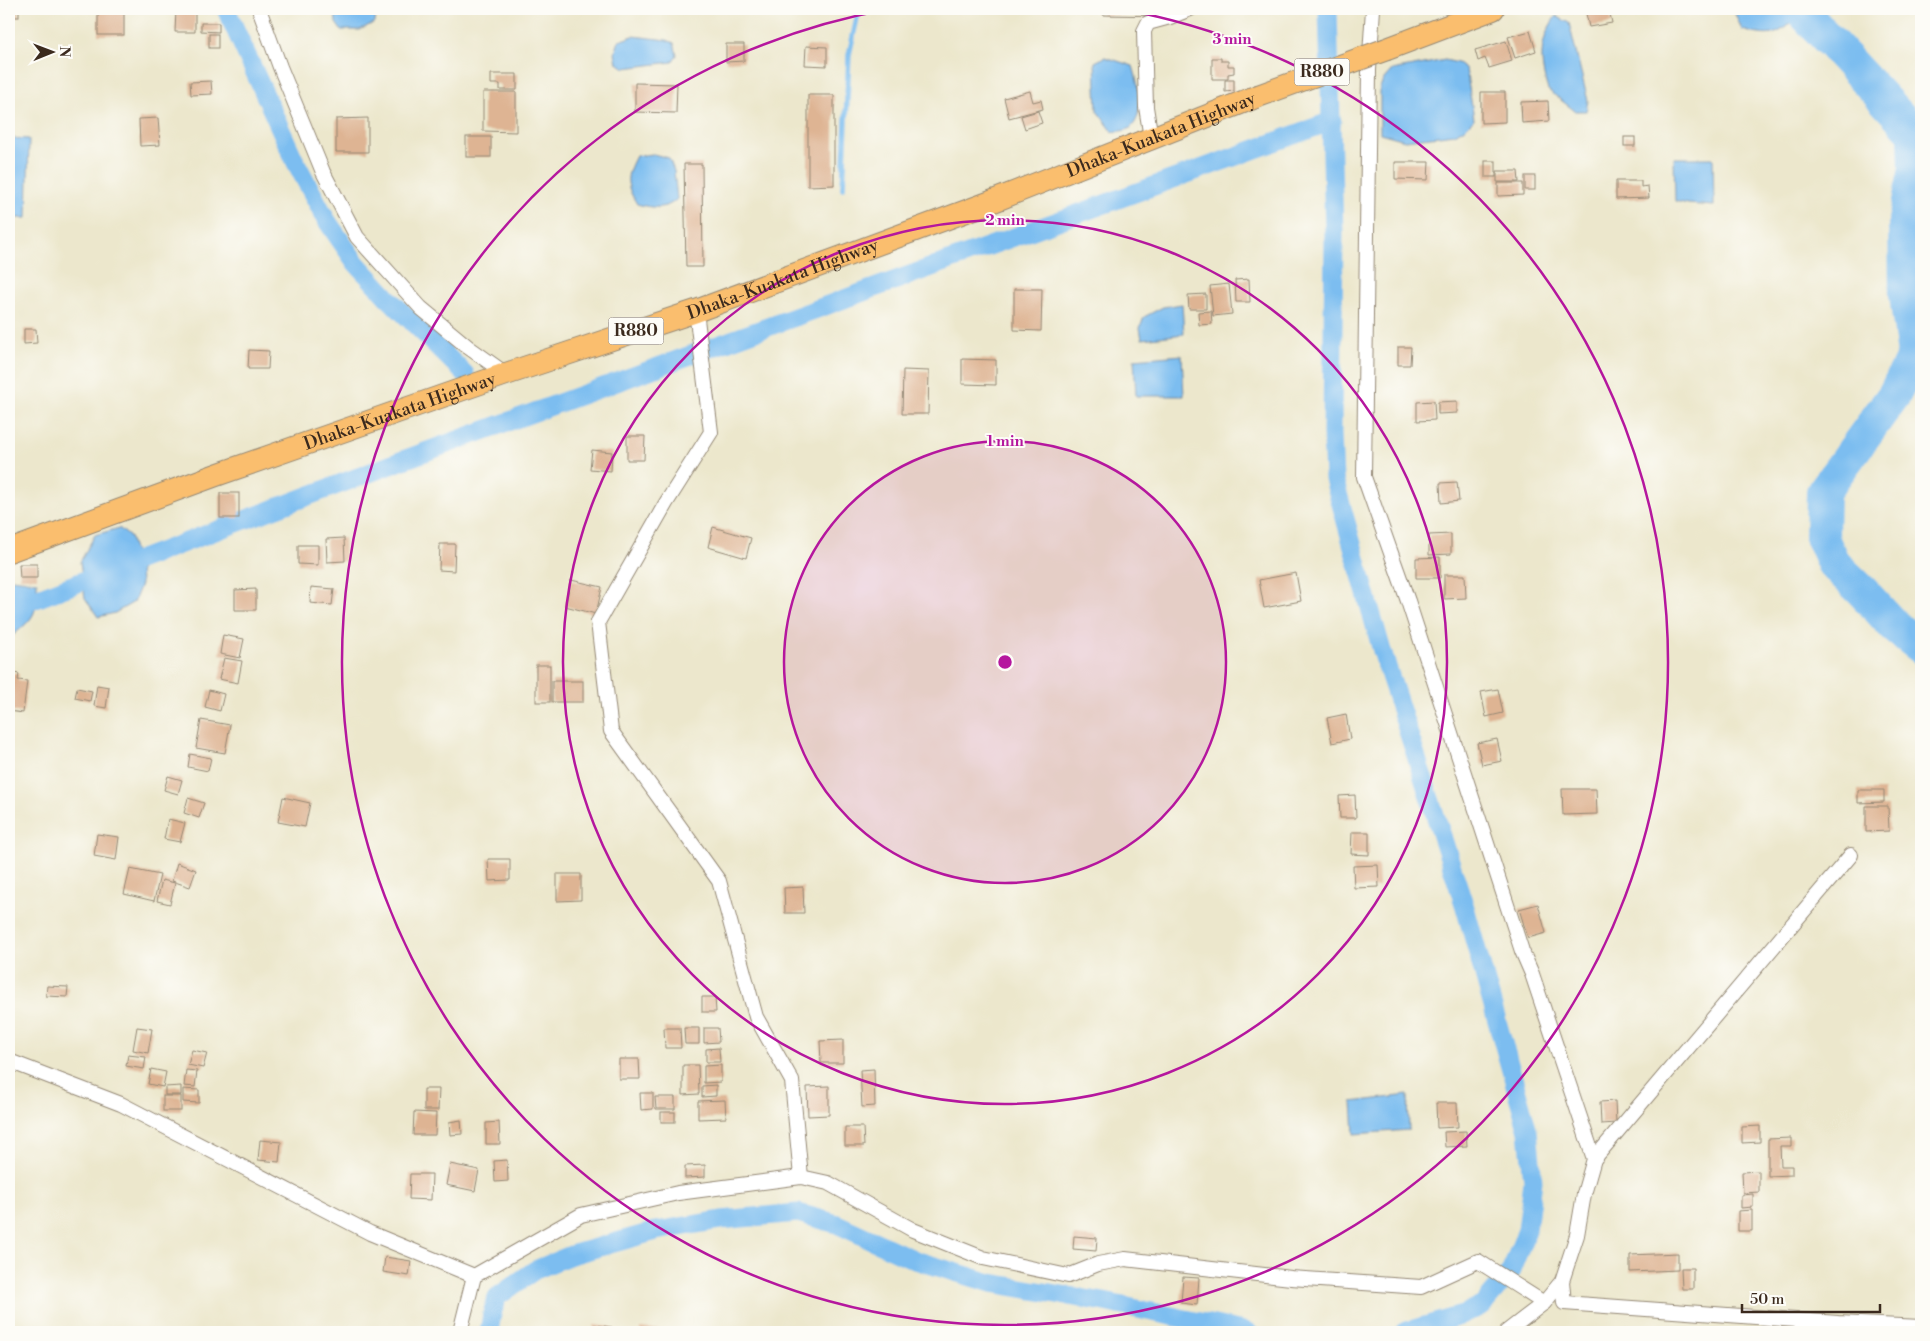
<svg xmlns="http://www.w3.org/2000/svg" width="1930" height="1341" viewBox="0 0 1930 1341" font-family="'Libre Bodoni',serif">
	<rect width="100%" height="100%" fill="#fdfcf7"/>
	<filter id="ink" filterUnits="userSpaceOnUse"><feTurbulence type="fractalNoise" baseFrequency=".02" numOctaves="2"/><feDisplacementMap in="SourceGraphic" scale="10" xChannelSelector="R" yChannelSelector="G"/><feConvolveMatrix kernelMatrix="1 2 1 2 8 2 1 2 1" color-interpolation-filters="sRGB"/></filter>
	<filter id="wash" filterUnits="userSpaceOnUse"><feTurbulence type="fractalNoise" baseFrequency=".0096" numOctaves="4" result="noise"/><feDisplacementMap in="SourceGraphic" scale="20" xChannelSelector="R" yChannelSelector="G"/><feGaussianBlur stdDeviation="1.12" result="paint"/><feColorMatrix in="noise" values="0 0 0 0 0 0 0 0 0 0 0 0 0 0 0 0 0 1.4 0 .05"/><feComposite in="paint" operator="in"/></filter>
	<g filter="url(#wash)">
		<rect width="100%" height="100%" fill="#ece7cc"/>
		<g fill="#7bbdf0" stroke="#5b7487">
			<path d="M335,9H377L375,22L360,30H341L336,23Z"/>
			<path d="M1733,9H1791L1792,21C1775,39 1764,36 1742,30Z"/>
			<path d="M1556,16L1569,23L1588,101L1586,111H1575L1548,90C1539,62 1539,40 1556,16Z"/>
			<path d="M633,36L667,40L674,43L677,55L672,62L625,68L617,63L615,53L619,41Z"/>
			<path d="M1105,57L1133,66C1138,82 1146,117 1129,129C1125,131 1117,131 1113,132L1097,111L1095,62Z"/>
			<path d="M1445,60L1458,63L1466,69L1474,119L1466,127L1455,134L1405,140L1380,133V87L1384,79L1392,70Z"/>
			<path d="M9,138L29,139L27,218H9Z"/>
			<path d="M653,154L669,158L674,171L677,199C666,210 651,208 637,204C625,184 625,177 636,156Z"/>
			<path d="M1674,158H1713L1714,206L1688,204L1675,201Z"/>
			<path d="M1182,304L1184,334L1142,339L1140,328L1144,317L1163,307Z"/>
			<path d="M1182,355L1184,396H1136L1134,359Z"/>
			<path d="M119,528L130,537L140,568L141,584L134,602L115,613L98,617L85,598L80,562L95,535Z"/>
			<path d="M11,579L37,582C37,615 36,616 11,637L9,636V580Z"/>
			<path d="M1408,1095L1409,1130L1354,1134L1352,1102Z"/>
		</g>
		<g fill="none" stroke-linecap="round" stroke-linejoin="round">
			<path stroke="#7bbdf0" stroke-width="5.5" d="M843,188L849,55L859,9"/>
			<g stroke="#7bbdf0" stroke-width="19">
				<path d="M226,9L294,159L327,221L356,263L388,298L465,374"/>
				<path d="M1328,9L1334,233L1332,433L1334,479L1382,651L1464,904L1528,1131L1533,1181L1527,1230L1510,1273L1483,1305L1463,1315L1404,1332"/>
				<path d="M9,609L406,459L1332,121"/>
				<path d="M489,1332L492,1314L497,1297L535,1270L571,1255L656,1231L721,1220L798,1213L837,1224L915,1260L991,1283L1104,1302L1248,1332"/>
			</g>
			<path stroke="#7bbdf0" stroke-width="34" d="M1800,9L1915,133L1916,169L1905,220L1906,295L1914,355L1894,395L1823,492L1822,538L1833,563L1862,591L1895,627L1921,647"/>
		</g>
		<g id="blocks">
			<g fill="#deb493">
				<rect x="9" y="9" width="10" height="8"/>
				<rect x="98" y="9" width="26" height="26"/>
				<path d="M1103,9H1171L1170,16L1103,15Z"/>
				<path d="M1585,9H1609L1612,23L1589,27Z"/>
				<path d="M176,10H195V32H175Z"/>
				<path d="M201,23H219V32L201,31Z"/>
				<path d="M1530,31L1536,51L1515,58L1508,37Z"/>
				<rect x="209" y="34" width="9" height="14"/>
				<path d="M1506,41L1512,61L1489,68L1485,58L1478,61L1475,50Z"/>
				<path d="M726,44H744V61L726,62Z"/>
				<path d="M806,46L827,47V66L805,65Z"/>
				<path d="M1212,58H1221V61H1228V66H1234V73L1228,74V79H1212Z"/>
				<path d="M491,74H517V90H500V84H491Z"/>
				<path d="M1225,80H1234V91L1225,92Z"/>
				<path d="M211,81L212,94L191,95L190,82Z"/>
				<path d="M635,83L677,84L676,113L635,112Z"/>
				<path d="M1030,91L1033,102L1041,100L1043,109L1009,118L1004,98Z"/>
				<path d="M483,92H516V132L483,131Z"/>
				<path d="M1481,92H1505V122L1481,123Z"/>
				<path d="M808,95H834V185L808,186Z"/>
				<path d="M1548,101L1549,121L1522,123L1521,102Z"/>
				<path d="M1038,111L1042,123L1025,129L1021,116Z"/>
				<path d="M158,118L160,145L140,146L139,119Z"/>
				<path d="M368,118V152H336V119Z"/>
				<rect x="466" y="137" width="25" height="20"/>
				<rect x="1624" y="137" width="11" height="9"/>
				<rect x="1485" y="161" width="11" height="16"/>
				<path d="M1395,162H1429L1428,180L1395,179Z"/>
				<path d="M684,164H702L703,267H686Z"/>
				<path d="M1497,171H1518L1519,182H1497Z"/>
				<rect x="1525" y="176" width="10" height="14"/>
				<path d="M1616,181H1641V187L1648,186L1649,198L1616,199Z"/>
				<path d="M1498,183H1523V195L1498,196Z"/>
				<path d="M1249,279L1250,302H1236L1235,280Z"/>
				<path d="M1229,284L1232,314L1213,316L1210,286Z"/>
				<path d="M1014,289H1042L1041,331L1014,330Z"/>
				<path d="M1206,294V309H1189L1188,295Z"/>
				<path d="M1211,311L1212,324L1199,325L1198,312Z"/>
				<path d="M24,329H36L37,343L24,344Z"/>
				<path d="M1398,347H1411L1410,365H1398Z"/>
				<path d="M249,350L269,351L268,369H248Z"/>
				<path d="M962,359L996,360V385L962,384Z"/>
				<path d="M903,370L929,371L928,414H902Z"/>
				<path d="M1434,401L1435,420L1417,421V402Z"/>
				<path d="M1457,401V413L1438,414V402Z"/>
				<path d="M627,436H645L644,460H627Z"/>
				<path d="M592,450L612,452L611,471L590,469Z"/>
				<path d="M1457,482L1459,501L1441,503L1440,483Z"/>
				<rect x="220" y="493" width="19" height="25"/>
				<path d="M713,527L751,538L746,558L708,547Z"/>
				<path d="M1451,534V554L1429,555V535Z"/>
				<path d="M344,538L345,561L327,562L326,539Z"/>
				<path d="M440,544H455L454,571L439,570Z"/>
				<path d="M298,545H318V565L298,564Z"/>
				<path d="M1440,557V578H1416V558Z"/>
				<path d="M19,564H37V578H20Z"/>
				<path d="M1296,573L1301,601L1264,608L1259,580Z"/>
				<path d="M1444,575H1465L1466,598L1444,599Z"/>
				<path d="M571,580L602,587L596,614L565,606Z"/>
				<path d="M311,587L334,589L332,605L310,603Z"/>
				<path d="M256,589V610H235V590Z"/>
				<path d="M223,635L244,639L240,658L220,654Z"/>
				<path d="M224,658L242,661L238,683L219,679Z"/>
				<rect x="536" y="665" width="14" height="37"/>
				<path d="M9,672L19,674L18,680L27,681L23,713L9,711Z"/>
				<rect x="552" y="681" width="31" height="21"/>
				<path d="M97,685L109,687L106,708L94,706Z"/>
				<path d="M77,688L92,691L90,701L75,698Z"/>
				<path d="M1498,689L1503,713L1486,717L1481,692Z"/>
				<path d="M209,690L224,694L220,711L205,707Z"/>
				<path d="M1346,714L1350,739L1332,743L1327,718Z"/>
				<path d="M201,720L230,725L225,753L196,748Z"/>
				<path d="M1497,739L1502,761L1482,765L1477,743Z"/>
				<path d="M190,754L211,758L208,771L188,767Z"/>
				<path d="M168,776L182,780L178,794L164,790Z"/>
				<path d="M1562,789H1596L1597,814L1563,815Z"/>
				<path d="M1858,790H1884V802L1858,803Z"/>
				<path d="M1355,795L1356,818H1340L1339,796Z"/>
				<path d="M283,797L310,803L305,827L278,822Z"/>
				<path d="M188,798L204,803L199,818L184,813Z"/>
				<path d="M1866,806H1888L1889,831L1866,832Z"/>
				<path d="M168,819L185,823L180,842L164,839Z"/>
				<path d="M1352,832H1369V855L1351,854Z"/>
				<path d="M97,834L119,837L116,860L94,856Z"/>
				<path d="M488,859H510V880L489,881Z"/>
				<path d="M177,863L196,870L190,887L172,881Z"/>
				<path d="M1378,865L1379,887L1354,888L1353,866Z"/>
				<path d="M130,869L160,875L154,901L124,894Z"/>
				<path d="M557,874H581V900L557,901Z"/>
				<path d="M162,880L175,883L170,904L157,901Z"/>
				<path d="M803,887L804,913H785L784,888Z"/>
				<path d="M1538,904L1546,933L1528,938L1519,909Z"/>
				<path d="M47,986L68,987L67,997L46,996Z"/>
				<path d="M702,997H715L716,1012H702Z"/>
				<path d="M137,1027L152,1029L148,1053L133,1050Z"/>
				<path d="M664,1028H680L681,1048H665Z"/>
				<path d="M684,1028H699V1044H685Z"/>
				<path d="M704,1028H718L719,1042L704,1043Z"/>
				<path d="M843,1040V1063H821L820,1041Z"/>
				<path d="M719,1048L720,1062H706V1049Z"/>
				<path d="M192,1050L207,1053L203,1068L188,1065Z"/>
				<path d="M128,1055L146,1057L144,1069L126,1066Z"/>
				<path d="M619,1059H639L640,1079H619Z"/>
				<path d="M683,1065H698L699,1094L683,1095Z"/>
				<path d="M721,1065V1082L704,1083V1066Z"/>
				<path d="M151,1069L166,1072L163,1087L148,1084Z"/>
				<path d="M874,1069L875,1106L862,1107L860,1070Z"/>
				<path d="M186,1070L197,1071L195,1087L184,1086Z"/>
				<path d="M716,1085V1096L702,1097V1086Z"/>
				<path d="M181,1086V1095H165V1087Z"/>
				<path d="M829,1086V1115L808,1116L807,1087Z"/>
				<path d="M183,1089L199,1090V1103L183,1102Z"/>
				<path d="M424,1089H439L438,1110H424Z"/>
				<path d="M640,1093H653V1109L641,1110Z"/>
				<rect x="163" y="1096" width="18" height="15"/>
				<path d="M655,1097H675V1109H656Z"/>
				<path d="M725,1100L726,1118L698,1119V1101Z"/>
				<path d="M1615,1101L1616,1123L1601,1124L1600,1102Z"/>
				<path d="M1436,1103H1457L1458,1127L1437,1128Z"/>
				<path d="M414,1112L436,1113L435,1135H413Z"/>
				<rect x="661" y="1112" width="14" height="10"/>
				<path d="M461,1120L462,1134L450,1135L449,1122Z"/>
				<path d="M499,1122L500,1144H486V1123Z"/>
				<path d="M1760,1126V1142L1742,1143V1127Z"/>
				<path d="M845,1127H863L864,1146H845Z"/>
				<path d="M1466,1131L1467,1146L1445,1147L1444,1132Z"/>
				<path d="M1791,1138V1146H1780L1781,1166H1792V1175L1768,1176V1139Z"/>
				<path d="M260,1140L281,1142L279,1162L258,1160Z"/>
				<path d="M507,1160L508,1181L495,1182L494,1161Z"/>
				<path d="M450,1164L479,1170L475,1191L446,1185Z"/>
				<path d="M705,1165V1177L685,1178V1166Z"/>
				<path d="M1759,1171V1192L1743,1193L1742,1172Z"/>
				<path d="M410,1174H432L431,1200L409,1199Z"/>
				<path d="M1753,1194V1207L1741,1208V1195Z"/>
				<path d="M1752,1210V1231H1738V1211Z"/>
				<path d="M1074,1236L1097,1238L1096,1251L1073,1249Z"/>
				<path d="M1678,1253V1270L1630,1272V1255Z"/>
				<path d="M385,1257L411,1261L409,1276L383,1272Z"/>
				<path d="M1681,1268H1693V1289H1682Z"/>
				<path d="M1183,1277L1199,1278L1197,1305L1181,1303Z"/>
				<path d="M594,1325L612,1327V1332H594Z"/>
				<path d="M641,1328L661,1330L660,1332H641Z"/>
			</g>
		</g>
	</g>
	<g filter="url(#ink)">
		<use href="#blocks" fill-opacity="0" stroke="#948875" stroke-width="1"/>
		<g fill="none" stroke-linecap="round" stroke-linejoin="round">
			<defs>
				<g id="minor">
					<path d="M259,9L280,67L323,172L357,237L421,308L468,347L506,374"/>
					<path d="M1373,9L1369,70L1364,477L1408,601L1522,951L1532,974L1594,1159L1584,1194L1577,1235L1562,1281L1544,1303L1506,1332"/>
					<path d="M1151,138L1146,107L1144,31L1148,23L1170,17L1190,9"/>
					<path d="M696,311L711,432L666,503L598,622L611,731L719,881L756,1017L792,1081L801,1177"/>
					<path d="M9,1061L121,1104L370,1233L474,1276"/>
					<path d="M1594,1159L1851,855"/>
					<path d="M1562,1281L1564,1303L1838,1323L1921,1327"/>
					<path d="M460,1332L474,1276L581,1215L678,1193L801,1177L828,1183L913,1230L983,1258L1068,1276L1098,1264L1125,1259L1291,1278L1421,1287L1478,1261L1544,1303"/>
				</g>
				<g id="primary">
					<path d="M1387,49L1493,9"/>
					<path id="s1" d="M9,551L219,474L506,374L696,311L991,202L1258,96"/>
				</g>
			</defs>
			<use href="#minor" stroke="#948875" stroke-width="16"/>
			<use href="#primary" stroke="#948875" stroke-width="24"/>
			<use href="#minor" stroke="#fff" stroke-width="14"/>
			<use href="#primary" stroke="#fabe6e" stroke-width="22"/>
			<defs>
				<path id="primary-bridge" d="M1258,96L1387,49"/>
			</defs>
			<use href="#primary-bridge" stroke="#948875" stroke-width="24" stroke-linecap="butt"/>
			<use href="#primary-bridge" stroke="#fabe6e" stroke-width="22"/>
		</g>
	</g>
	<circle cx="1005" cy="662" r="221" fill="#b5179e" fill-opacity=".12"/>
	<g fill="none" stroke="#b5179e" stroke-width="2.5">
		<circle cx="1005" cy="662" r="221"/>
		<circle cx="1005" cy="662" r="442"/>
		<path d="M1120 9A663 663 0 1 1 890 9"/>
	</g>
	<g text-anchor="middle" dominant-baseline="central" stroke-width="4" stroke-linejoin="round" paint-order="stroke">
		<g fill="#fdfcf7" stroke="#75695f" stroke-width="1">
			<rect x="1294.5" y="58.5" width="55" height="27" rx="4"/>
			<rect x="608.5" y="317.5" width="55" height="27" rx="4"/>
		</g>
		<g font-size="16" font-weight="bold" fill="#3b2a1e">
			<text x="1322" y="72">R880</text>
			<text x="636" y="331">R880</text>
		</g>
		<g font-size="18" fill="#3b2a1e" stroke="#fdfcf7">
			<text stroke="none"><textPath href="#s1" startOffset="1225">Dhaka-Kuakata Highway</textPath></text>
			<text stroke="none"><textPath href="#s1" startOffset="820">Dhaka-Kuakata Highway</textPath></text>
			<text stroke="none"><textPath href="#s1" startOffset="415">Dhaka-Kuakata Highway</textPath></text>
		</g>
	</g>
	<circle cx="1005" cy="662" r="8" fill="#b5179e" stroke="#fdfcf7" stroke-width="2.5"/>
	<g font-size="15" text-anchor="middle" font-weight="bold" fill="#b5179e" stroke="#fdfcf7" stroke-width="4" stroke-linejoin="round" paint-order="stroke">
		<text x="1232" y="44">3 min</text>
		<text x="1005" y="225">2 min</text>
		<text x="1005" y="446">1 min</text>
	</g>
	<rect width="1930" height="1341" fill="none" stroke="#fdfcf7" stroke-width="30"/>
	<g transform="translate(52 52) rotate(89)" stroke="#fdfcf7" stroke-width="4" paint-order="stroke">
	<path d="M0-4L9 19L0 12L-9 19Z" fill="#3b2a1e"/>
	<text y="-8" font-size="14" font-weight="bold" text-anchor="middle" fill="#3b2a1e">N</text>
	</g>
	<path d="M1742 1304v8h138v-8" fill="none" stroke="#3b2a1e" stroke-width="2.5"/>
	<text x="1750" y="1304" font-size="15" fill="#3b2a1e" stroke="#fdfcf7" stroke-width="4" paint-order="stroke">50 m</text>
</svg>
